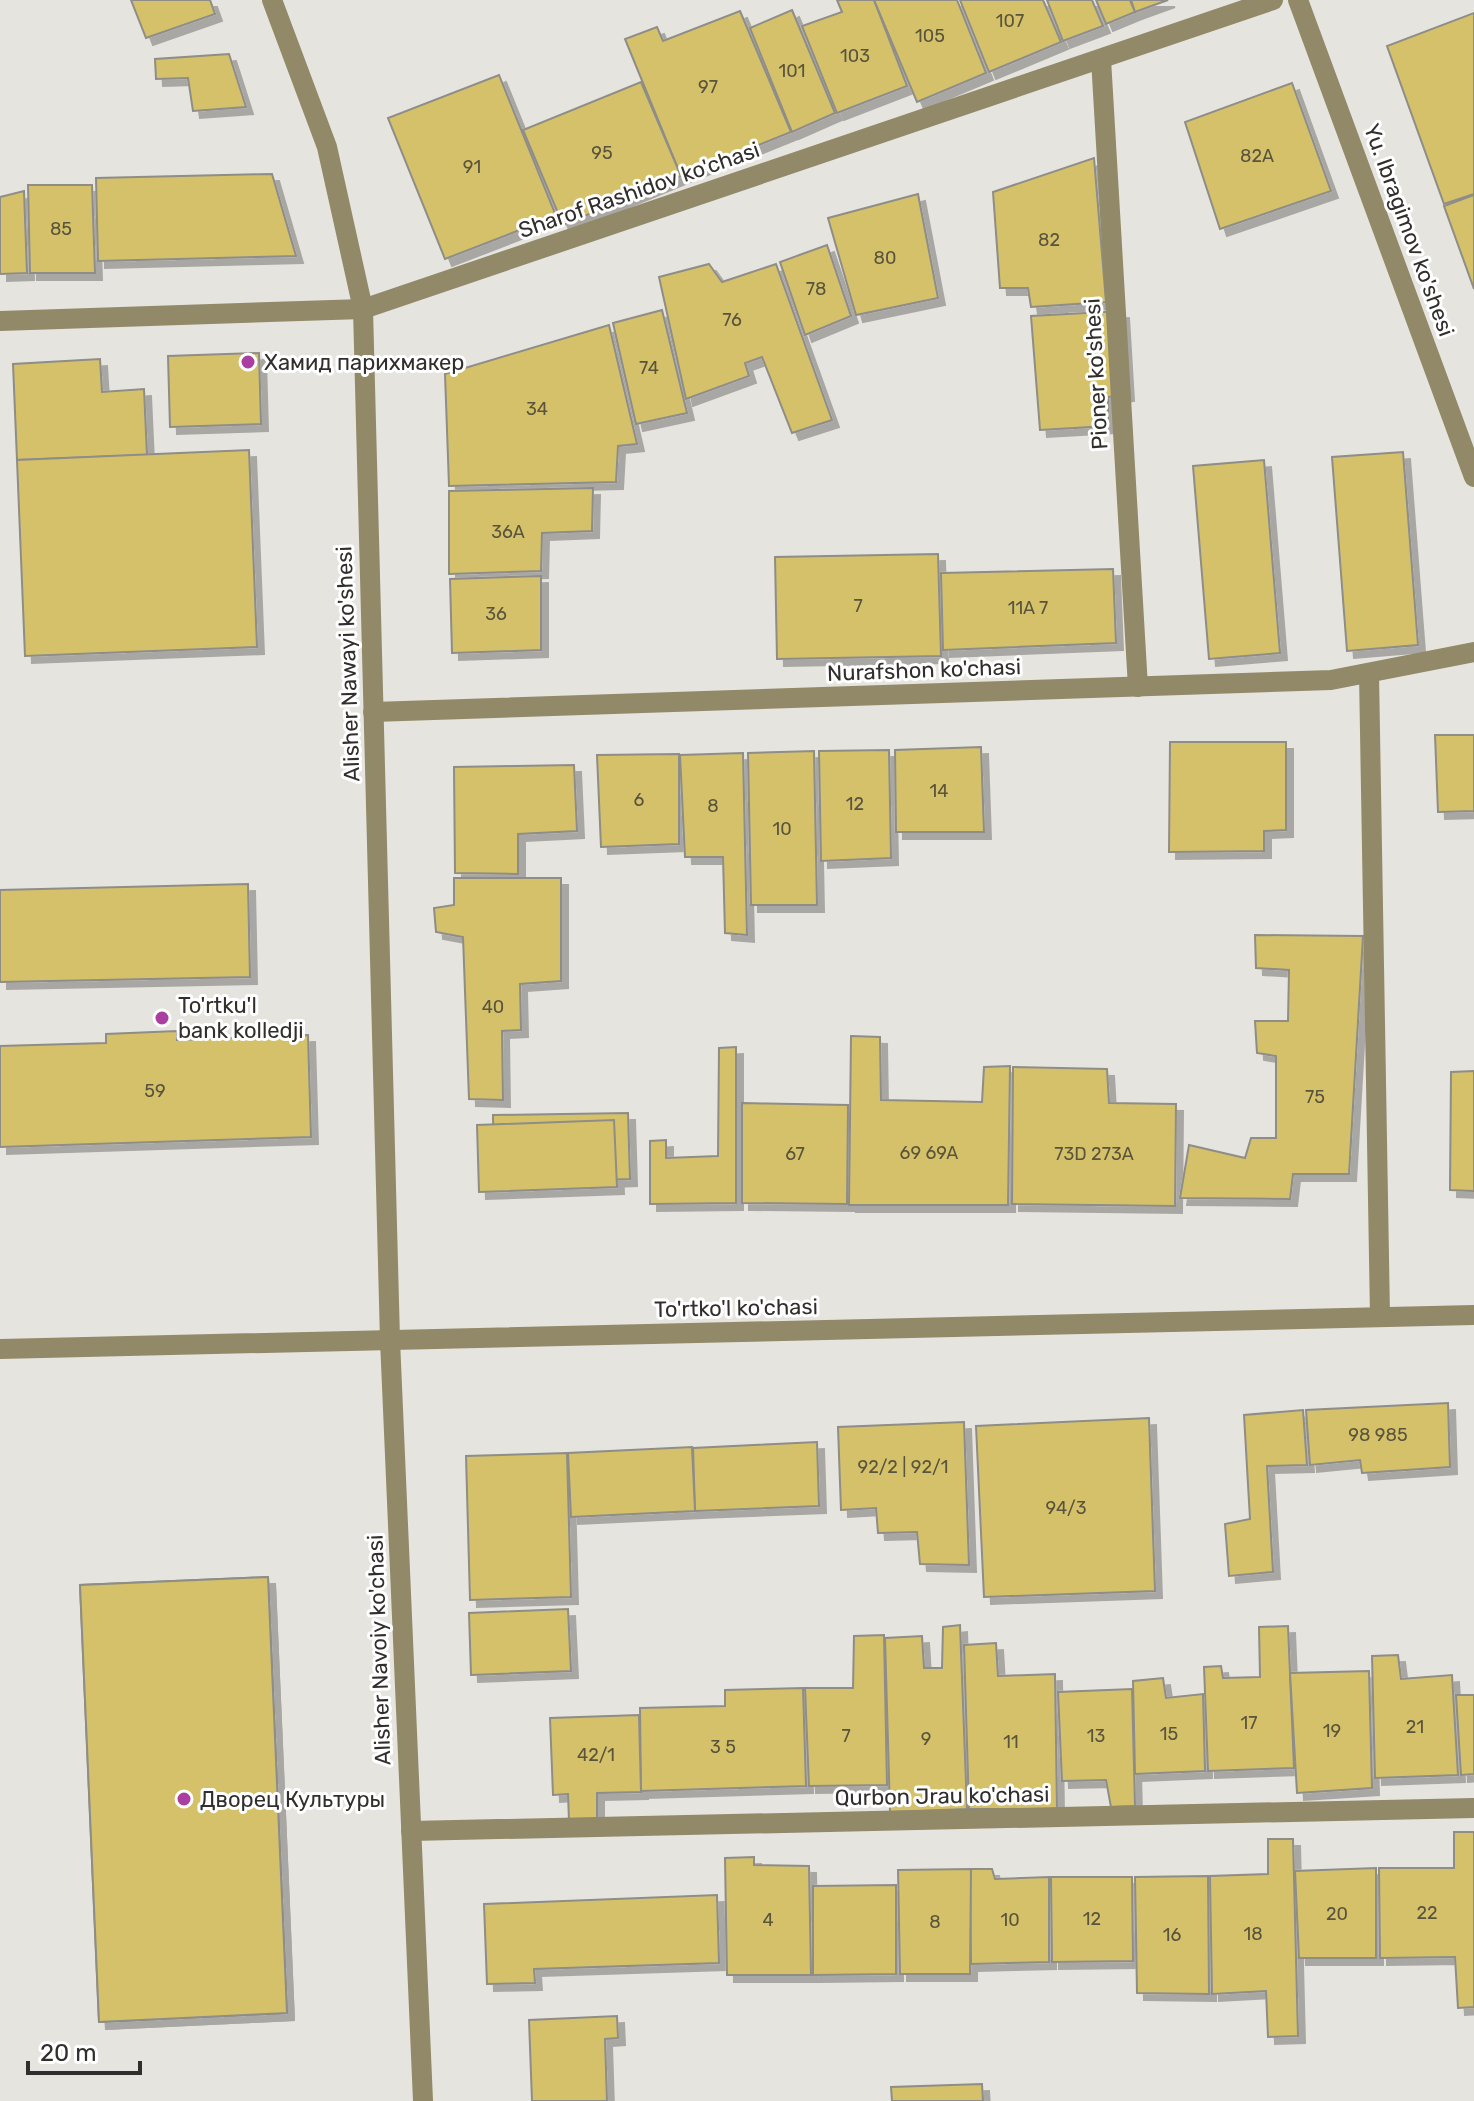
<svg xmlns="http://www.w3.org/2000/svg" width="1474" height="2101" viewBox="0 0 1474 2101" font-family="Rubik,sans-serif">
	<defs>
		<filter id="shadow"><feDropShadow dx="7" dy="7" stdDeviation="0" flood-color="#0004"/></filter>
	</defs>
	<rect width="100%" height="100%" fill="#e5e4df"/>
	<g fill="#d5c16b" stroke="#8e8d88" stroke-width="2" fill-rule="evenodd" filter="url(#shadow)">
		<path d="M131,0H210L215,14L146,38Z"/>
		<path d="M837,0H874L907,86L837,113L802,26L842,12Z"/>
		<path d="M874,0H957L986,73L917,102Z"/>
		<path d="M960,0H1043L1061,42L989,72Z"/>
		<path d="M1047,0H1092L1103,26L1063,41Z"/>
		<path d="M1096,0H1130L1135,12L1106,24Z"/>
		<path d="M1131,0H1168L1135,12Z"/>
		<path d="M792,10L835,113L792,132L750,28Z"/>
		<path d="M740,11L791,132L681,176L625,39L657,27L663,41Z"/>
		<path d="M1474,13V194L1444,204L1387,46Z"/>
		<path d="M229,54L246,107L193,111L188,78L156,79L155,59Z"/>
		<path d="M499,75L556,216L445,259L388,118Z"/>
		<path d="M641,82L681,176L563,225L523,130Z"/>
		<path d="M1292,83L1331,191L1220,229L1185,122Z"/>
		<path d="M1094,158L1106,302L1031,307L1028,288H1000L993,192Z"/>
		<path d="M272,174L296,256L98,261L96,178Z"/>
		<path d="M28,185H92L95,273H30Z"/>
		<path d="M24,191L27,273L0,274V197Z"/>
		<path d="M918,194L938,298L856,315L828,218Z"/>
		<path d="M1474,195V289L1444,206Z"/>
		<path d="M827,245L851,316L805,335L780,262Z"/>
		<path d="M709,264L722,282L776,264L832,420L792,433L762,357L745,363L749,376L686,399L659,277Z"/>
		<path d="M662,310L687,413L636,424L613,323Z"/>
		<path d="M1122,311L1127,394L1108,397V426L1040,430L1031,316Z"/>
		<path d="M609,325L637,444L618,446L616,482L449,486L445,374Z"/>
		<path d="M259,353L261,424L170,427L168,356Z"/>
		<path d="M100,359L102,392L144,389L147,455L17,460L13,364Z"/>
		<path d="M249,450L257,647L25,656L17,460Z"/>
		<path d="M1403,452L1418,645L1347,651L1332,457Z"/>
		<path d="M1264,460L1280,653L1209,659L1193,466Z"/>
		<path d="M593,488L592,531L542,533L541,571L449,574V491Z"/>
		<path d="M938,554L941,656L777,659L775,557Z"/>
		<path d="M1113,569L1116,643L943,650L941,573Z"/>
		<path d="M541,576V650L452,653L450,579Z"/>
		<path d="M1435,735H1474V811L1438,812Z"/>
		<path d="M1170,742H1286V830L1264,831V851L1169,852Z"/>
		<path d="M981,747L984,832H896L895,750Z"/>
		<path d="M889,750L891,858L821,861L819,751Z"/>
		<path d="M814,751L817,905H751L748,753Z"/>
		<path d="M743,753L747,935L725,933L723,857H685L680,755Z"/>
		<path d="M679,754V844L601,847L597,755Z"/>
		<path d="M574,765L577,831L518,834V874L455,873L454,767Z"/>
		<path d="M454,878H561V981L520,984L521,1030L502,1031L503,1100L469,1099L463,937L436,932L434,908L454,905Z"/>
		<path d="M248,884L250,977L0,982V890Z"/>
		<path d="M1255,935L1363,936L1349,1174H1293L1290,1199L1180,1198L1189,1145L1245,1158L1251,1138H1276V1056L1257,1053L1255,1021H1288L1289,970L1256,968Z"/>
		<path d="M177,1031V1040L308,1035L311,1137L0,1147V1046L106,1043V1034Z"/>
		<path d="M851,1036L880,1037L881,1100L982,1102L984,1067L1010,1066L1008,1205H849Z"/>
		<path d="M736,1047V1203L650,1204V1141L666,1140V1158L718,1156L719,1048Z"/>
		<path d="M1013,1067L1107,1069L1109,1103L1176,1104L1175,1206L1012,1204Z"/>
		<path d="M1474,1071V1191L1450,1190L1451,1072Z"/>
		<path d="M742,1103L848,1105L847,1204L742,1203Z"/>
		<path d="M628,1113L630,1179L494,1184L493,1115Z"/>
		<path d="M614,1120L617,1187L479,1192L477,1125Z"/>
		<path d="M1448,1403L1450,1467L1362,1473L1360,1460L1310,1465L1306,1410Z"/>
		<path d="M1303,1410L1307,1465L1267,1466L1273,1572L1229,1576L1225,1524L1250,1519L1244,1415Z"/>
		<path d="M1149,1418L1155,1591L984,1597L976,1426Z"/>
		<path d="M964,1422L969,1565L920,1564L917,1532L878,1533L876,1508L841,1510L838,1427Z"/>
		<path d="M817,1442L819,1506L695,1511L693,1448Z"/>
		<path d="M692,1447L695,1511L571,1517L568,1453Z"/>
		<path d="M567,1453L571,1597L470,1600L466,1456Z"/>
		<path d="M268,1577L287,2013L99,2022L80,1585ZM233,1916L237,1994L148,1998L144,1921Z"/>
		<path d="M268,1577L287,2013L99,2022L80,1585Z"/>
		<path d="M568,1609L571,1671L471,1675L469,1613Z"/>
		<path d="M960,1625L967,1809L890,1812L885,1638L922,1636L924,1668H942L943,1627Z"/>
		<path d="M1288,1626L1294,1768L1208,1771L1204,1667L1221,1666L1223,1678L1260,1677L1259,1627Z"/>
		<path d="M884,1635L887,1785L809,1786L805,1688H853L854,1636Z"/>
		<path d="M996,1643L998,1676L1055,1674L1057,1809H969L964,1645Z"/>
		<path d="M1398,1655L1401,1679L1452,1675L1458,1775L1375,1778L1372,1656Z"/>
		<path d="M1369,1671L1372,1788L1297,1793L1290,1673Z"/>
		<path d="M1163,1678L1166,1698L1203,1694L1205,1771L1135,1774L1133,1681Z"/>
		<path d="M803,1688L806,1786L641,1791L640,1708L725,1706V1690Z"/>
		<path d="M1132,1689L1135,1806L1111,1807L1106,1780L1062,1781L1058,1692Z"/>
		<path d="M1456,1695H1474V1774L1461,1775Z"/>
		<path d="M639,1715L641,1792L597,1793V1820L569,1821L568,1794L553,1795L550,1718Z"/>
		<path d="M1454,1832H1474V2007L1458,2008L1455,1957L1380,1958L1379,1868H1454Z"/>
		<path d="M1268,1839H1293L1298,2036L1268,2037L1266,1991L1212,1994L1210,1876L1268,1874Z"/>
		<path d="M754,1857V1865L809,1866L811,1975H727L725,1858Z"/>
		<path d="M1376,1868V1958H1299L1295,1871Z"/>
		<path d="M970,1869H992L995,1879L1049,1877V1962L971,1964Z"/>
		<path d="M971,1869L970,1974H900L898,1870Z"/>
		<path d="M1208,1876L1209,1994L1137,1993L1135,1877Z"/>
		<path d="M1051,1877H1132L1133,1961L1052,1962Z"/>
		<path d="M896,1885V1974L813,1975V1886Z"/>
		<path d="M717,1895L719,1963L534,1969L535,1983L487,1984L484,1904Z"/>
		<path d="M617,2016L618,2038L605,2039L607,2101H532L529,2020Z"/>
		<path d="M982,2084L983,2101H892L891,2087Z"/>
	</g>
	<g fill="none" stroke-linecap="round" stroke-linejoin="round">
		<g stroke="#918967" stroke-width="20">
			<path d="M272,0L327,147L363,309L390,1340L423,2101"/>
			<path d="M1298,0L1474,477"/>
			<path d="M1101,59L1138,687"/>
			<path d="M0,321L363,309L1273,0"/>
			<path d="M1369,673L1380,1316"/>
			<path d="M373,712L1331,680L1474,652"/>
			<path d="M0,1349L1474,1315"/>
			<path d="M411,1831L1474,1808"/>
		</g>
	</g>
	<g fill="#a93fa1" stroke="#fff" stroke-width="3">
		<circle cx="248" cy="362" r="8"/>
		<circle cx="162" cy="1018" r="8"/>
		<circle cx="184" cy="1799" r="8"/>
	</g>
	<g text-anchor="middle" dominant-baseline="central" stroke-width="6" stroke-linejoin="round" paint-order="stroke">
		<g font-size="18" fill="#59543c">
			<text x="1010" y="21">107</text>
			<text x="930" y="36">105</text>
			<text x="855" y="56">103</text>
			<text x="792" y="71">101</text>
			<text x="708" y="87">97</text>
			<text x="602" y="153">95</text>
			<text x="1257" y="156">82A</text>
			<text x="472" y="167">91</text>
			<text x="61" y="229">85</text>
			<text x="1049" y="240">82</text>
			<text x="885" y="258">80</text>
			<text x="816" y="289">78</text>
			<text x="732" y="320">76</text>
			<text x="649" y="368">74</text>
			<text x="537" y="409">34</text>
			<text x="508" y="532">36A</text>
			<text x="858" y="606">7</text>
			<text x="1028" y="608">11A 7</text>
			<text x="496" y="614">36</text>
			<text x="939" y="791">14</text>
			<text x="639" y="800">6</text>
			<text x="855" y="804">12</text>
			<text x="713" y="806">8</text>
			<text x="782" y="829">10</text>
			<text x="493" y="1007">40</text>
			<text x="155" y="1091">59</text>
			<text x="1315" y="1097">75</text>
			<text x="929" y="1153">69 69A</text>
			<text x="795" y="1154">67</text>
			<text x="1094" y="1154">73D 273A</text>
			<text x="1378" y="1435">98 985</text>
			<text x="903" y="1467">92/2 | 92/1</text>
			<text x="1066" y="1508">94/3</text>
			<text x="1249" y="1723">17</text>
			<text x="1415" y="1727">21</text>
			<text x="1332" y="1731">19</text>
			<text x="1169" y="1734">15</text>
			<text x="846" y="1736">7</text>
			<text x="1096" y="1736">13</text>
			<text x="926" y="1739">9</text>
			<text x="1011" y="1742">11</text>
			<text x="723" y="1747">3 5</text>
			<text x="596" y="1755">42/1</text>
			<text x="1427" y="1913">22</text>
			<text x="1337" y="1914">20</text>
			<text x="1092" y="1919">12</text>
			<text x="768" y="1920">4</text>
			<text x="1010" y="1920">10</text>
			<text x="935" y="1922">8</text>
			<text x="1253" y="1934">18</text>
			<text x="1172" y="1935">16</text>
		</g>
		<g font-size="22" fill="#302f2d" stroke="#fff">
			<text transform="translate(639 190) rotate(-19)">Sharof Rashidov ko'chasi</text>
			<text transform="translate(1409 230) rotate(70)">Yu. Ibragimov ko'shesi</text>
			<text transform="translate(1096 374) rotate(-93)">Pioner ko'shesi</text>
			<text transform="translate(348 664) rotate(-92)">Alisher Nawayi ko'shesi</text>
			<text transform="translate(924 670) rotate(-2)">Nurafshon ko'chasi</text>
			<text transform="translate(736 1308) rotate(-1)">To'rtko'l ko'chasi</text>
			<text transform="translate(379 1650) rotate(-92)">Alisher Navoiy ko'chasi</text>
			<text transform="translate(942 1796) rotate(-1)">Qurbon Jrau ko'chasi</text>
		</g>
		<g font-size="22" fill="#302f2d" stroke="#fff" text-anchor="start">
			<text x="264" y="362">Хамид парихмакер</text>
			<text x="178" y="1005">To'rtku'l<tspan x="178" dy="25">bank kolledji</tspan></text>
			<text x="200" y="1799">Дворец Культуры</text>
		</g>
	</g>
	<path d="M28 2061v12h112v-12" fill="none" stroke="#302f2d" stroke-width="4"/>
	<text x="40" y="2061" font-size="24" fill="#302f2d" stroke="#ffffff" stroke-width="6" paint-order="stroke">20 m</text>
</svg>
